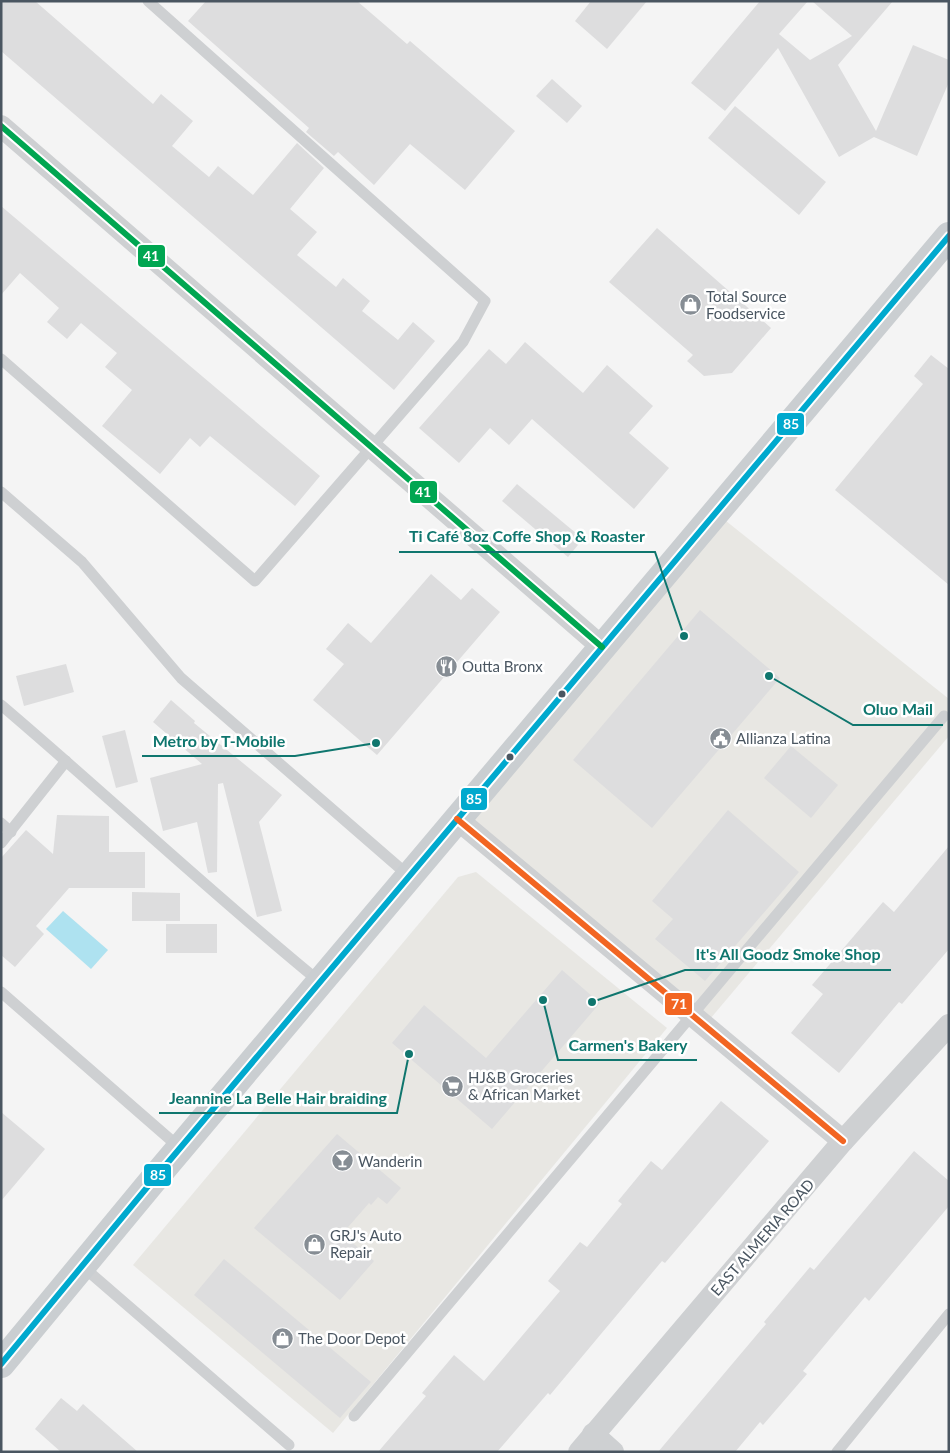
<svg xmlns="http://www.w3.org/2000/svg" width="950" height="1453" viewBox="0 0 950 1453" font-family="Lato,sans-serif">
	<rect width="100%" height="100%" fill="#f4f4f4"/>
	<g fill="#e8e7e3">
		<path d="M716,513L949,699V736L705,1025L457,819Z"/>
		<path d="M476,872L667,1028L333,1433L133,1265L458,877Z"/>
	</g>
	<path fill="#aee2f0" d="M63,911L108,950L91,969L46,929Z"/>
	<g fill="#ddddde">
		<path d="M1,1H35L153,104L161,94L193,121L172,146L209,177L218,166L253,195L297,143L324,168L290,209L317,232L297,255L336,287L343,278L370,301L362,311L398,340L413,322L435,341L394,390L1,51Z"/>
		<path d="M206,1H357L407,44L410,41L515,131L465,190L410,144L374,185L338,152L334,156L306,132L309,128L188,21Z"/>
		<path d="M591,1H647L607,49L575,21Z"/>
		<path d="M760,1H808L779,34L810,60L852,36L812,1H893L838,65L876,131L913,45L949,60V82L917,156L874,137L839,157L778,48L725,111L691,83Z"/>
		<path d="M552,79L582,106L567,123L536,96Z"/>
		<path d="M735,106L826,182L799,215L708,138Z"/>
		<path d="M1,206L320,476L295,506L210,436L200,447L190,438L160,474L102,426L132,390L105,367L117,353L81,323L67,339L47,322L59,308L20,273L1,295Z"/>
		<path d="M657,228L771,328L732,373L704,376L687,361L693,355L609,282Z"/>
		<path d="M525,342L583,393L607,365L653,406L629,433L669,468L634,509L532,419L509,445L490,428L459,463L419,428L489,349L506,364Z"/>
		<path d="M931,355L949,369V585L835,490L923,384L914,376Z"/>
		<path d="M517,484L583,539L568,557L502,501Z"/>
		<path d="M431,574L461,600L472,588L500,612L377,755L313,700L344,664L326,649L348,623L371,643Z"/>
		<path d="M700,610L780,678L652,828L573,760Z"/>
		<path d="M66,664L74,692L24,706L16,676Z"/>
		<path d="M171,700L195,721L194,723L282,795L259,822L282,911L257,917L223,783L218,784L217,872L208,873L197,822L163,831L150,778L202,764L153,722Z"/>
		<path d="M125,730L138,782L116,788L102,736Z"/>
		<path d="M791,746L838,785L811,818L764,778Z"/>
		<path d="M728,810L799,872L705,981L655,939L673,919L652,901Z"/>
		<path d="M57,815L109,816V852H145V888H69L36,926L44,934L15,967L1,955V858L26,830L53,854Z"/>
		<path d="M949,846V949L902,1004L899,1002L839,1073L791,1033L823,994L812,985L883,902L894,912Z"/>
		<path d="M132,892L180,893V921H132Z"/>
		<rect x="166" y="924" width="51" height="29"/>
		<path d="M562,970L600,1003L492,1129L392,1043L424,1005L486,1058Z"/>
		<path d="M721,1101L769,1141L665,1263L662,1261L550,1395L548,1393L497,1452H378L426,1396L422,1393L454,1355L484,1381L560,1291L548,1281L580,1242L587,1247L622,1204L618,1201L651,1161L662,1170Z"/>
		<path d="M1,1112L45,1149L1,1201Z"/>
		<path d="M337,1134L401,1188L387,1204L378,1197L371,1205L369,1203L342,1234L374,1261L340,1300L254,1228Z"/>
		<path d="M914,1151L949,1181V1206L869,1301L865,1297L803,1371L807,1374L763,1425L760,1422L735,1452H658L766,1324L764,1322L810,1267L814,1270Z"/>
		<path d="M224,1259L371,1382L340,1418L194,1295Z"/>
		<path d="M61,1398L77,1411L83,1404L138,1452H61L35,1429Z"/>
	</g>
	<g fill="none" stroke-linecap="round" stroke-linejoin="round">
		<g stroke="#ced0d2" stroke-width="11">
			<path d="M1,359L255,581L463,342L485,301L148,1"/>
			<path d="M1,492L82,562L181,678L409,876"/>
			<path d="M1,705C108,796 211,893 320,982"/>
			<path d="M1,823L11,832"/>
			<path d="M1,843L66,761"/>
			<path d="M1,992L180,1148"/>
			<path d="M81,1265L289,1445"/>
			<path d="M354,1416L944,716"/>
			<path d="M837,1452L949,1314"/>
		</g>
		<g stroke="#ced0d2" stroke-width="22">
			<path d="M1,126L602,647"/>
			<path d="M457,819L843,1141"/>
			<path d="M593,1434L613,1452"/>
			<path d="M579,1452L843,1141L949,1025"/>
		</g>
		<path stroke="#caced1" stroke-width="28" d="M1,1364L154,1179L949,236"/>
		<defs>
			<path id="bus-1" d="M1,1364L154,1179L949,236"/>
			<path id="bus-2" d="M1,126L602,647"/>
			<path id="bus-3" d="M457,819L843,1141"/>
		</defs>
		<use href="#bus-1" stroke="#fff" stroke-width="10"/>
		<use href="#bus-2" stroke="#fff" stroke-width="10"/>
		<use href="#bus-3" stroke="#fff" stroke-width="10"/>
		<use href="#bus-1" stroke="#00a9ce" stroke-width="6"/>
		<use href="#bus-2" stroke="#00a651" stroke-width="6"/>
		<use href="#bus-3" stroke="#f26522" stroke-width="6"/>
	</g>
	<defs>
		<symbol id="shop-disc" viewBox="-11 -11 22 22"><circle r="9.5" fill="#868d94" stroke="#fff"/><path d="M-5-2.5h2.3a2.7 3.5 0 0 1 5.4 0H5L5.5 6h-11ZM-1.5-2.5h3a1.5 2.3 0 0 0-3 0Z" fill="#fff"/></symbol>
		<symbol id="restaurant-disc" viewBox="-11 -11 22 22"><circle r="9.5" fill="#868d94" stroke="#fff"/><path d="M-5-6h1v4h1v-4h1v4h1v-4h1v5L-1.5 .5V6h-2V.5L-5-1ZM5-6V6H3V1.5H1.5Q1.5-4 5-6Z" fill="#fff"/></symbol>
		<symbol id="civic-disc" viewBox="-11 -11 22 22"><circle r="9.5" fill="#868d94" stroke="#fff"/><path d="M-.6-6.5H3V-4.5H.6V-3L4-1V1h2V6H-6V1h2V-1L-.6-3ZM-1.2 2.5V6h2.4V2.5Z" fill="#fff"/></symbol>
		<symbol id="supermarket-disc" viewBox="-11 -11 22 22"><circle r="9.5" fill="#868d94" stroke="#fff"/><path d="M-6-5.5h2.5l.6 2H6L4.5 2H-2.5L-4.4-4H-6ZM-1.5 3.2a1.3 1.3 0 1 0 .1 0ZM3 3.2a1.3 1.3 0 1 0 .1 0Z" fill="#fff"/></symbol>
		<symbol id="bar-disc" viewBox="-11 -11 22 22"><circle r="9.5" fill="#868d94" stroke="#fff"/><path d="M-6-5H6L.8 .8V4.5H3.5V6h-7V4.5H-.8V.8Z" fill="#fff"/></symbol>
	</defs>
	<g fill-rule="evenodd">
		<use href="#shop-disc" x="678" y="292" width="25" height="25"/>
		<use href="#restaurant-disc" x="434" y="654" width="25" height="25"/>
		<use href="#civic-disc" x="708" y="726" width="25" height="25"/>
		<use href="#supermarket-disc" x="440" y="1074" width="25" height="25"/>
		<use href="#bar-disc" x="330" y="1148" width="25" height="25"/>
		<use href="#shop-disc" x="302" y="1232" width="25" height="25"/>
		<use href="#shop-disc" x="270" y="1326" width="25" height="25"/>
	</g>
	<g fill="#4a5661" stroke="#fff" stroke-width="2">
		<circle cx="562" cy="694" r="4.5"/>
		<circle cx="510" cy="757" r="4.5"/>
	</g>
	<g text-anchor="middle" dominant-baseline="central" stroke-width="5" stroke-linejoin="round" paint-order="stroke">
		<g font-size="15" fill="#4a5661" stroke="#fff" text-anchor="start">
			<text x="706" y="296">Total Source<tspan x="706" dy="17">Foodservice</tspan></text>
			<text x="462" y="666">Outta Bronx</text>
			<text x="736" y="738">Allianza Latina</text>
			<text x="468" y="1077">HJ&amp;B Groceries<tspan x="468" dy="17">&amp; African Market</tspan></text>
			<text x="358" y="1161">Wanderin</text>
			<text x="330" y="1235">GRJ's Auto<tspan x="330" dy="17">Repair</tspan></text>
			<text x="298" y="1338">The Door Depot</text>
		</g>
		<g font-size="15" fill="#4a5661" stroke="#fff">
			<text transform="translate(762 1237) rotate(-49)">EAST ALMERIA ROAD</text>
		</g>
	</g>
	<path fill="none" stroke="#0f766e" stroke-width="2" d="M684 636L655 552H399M769 676L853 725H943M376 743L295 756H142M592 1002L685 970H891M543 1000L558 1060H697M409 1054L397 1113H159"/>
	<g fill="#0f766e" stroke="#fff" stroke-width="2">
		<circle cx="684" cy="636" r="5"/>
		<circle cx="769" cy="676" r="5"/>
		<circle cx="376" cy="743" r="5"/>
		<circle cx="592" cy="1002" r="5"/>
		<circle cx="543" cy="1000" r="5"/>
		<circle cx="409" cy="1054" r="5"/>
	</g>
	<g font-size="16" text-anchor="middle" font-weight="bold" fill="#0f766e" stroke="#fff" stroke-width="5" stroke-linejoin="round" paint-order="stroke">
		<text x="527" y="542">Ti Café 8oz Coffe Shop &amp; Roaster</text>
		<text x="898" y="715">Oluo Mail</text>
		<text x="219" y="747">Metro by T-Mobile</text>
		<text x="788" y="960">It's All Goodz Smoke Shop</text>
		<text x="628" y="1051">Carmen's Bakery</text>
		<text x="278" y="1104">Jeannine La Belle Hair braiding</text>
	</g>
	<g stroke="#fff" stroke-width="2">
		<rect x="137" y="244" width="29" height="24" rx="5" fill="#00a651"/>
		<rect x="776" y="412" width="29" height="24" rx="5" fill="#00a9ce"/>
		<rect x="409" y="480" width="29" height="24" rx="5" fill="#00a651"/>
		<rect x="460" y="787" width="28" height="24" rx="5" fill="#00a9ce"/>
		<rect x="664" y="992" width="29" height="24" rx="5" fill="#f26522"/>
		<rect x="143" y="1163" width="29" height="24" rx="5" fill="#00a9ce"/>
	</g>
	<g font-size="14" text-anchor="middle" font-weight="bold" fill="#fff">
		<text x="151" y="261">41</text>
		<text x="791" y="429">85</text>
		<text x="423" y="497">41</text>
		<text x="474" y="804">85</text>
		<text x="679" y="1009">71</text>
		<text x="158" y="1180">85</text>
	</g>
	<rect width="950" height="1453" fill="none" stroke="#4a5661" stroke-width="5"/>
</svg>
